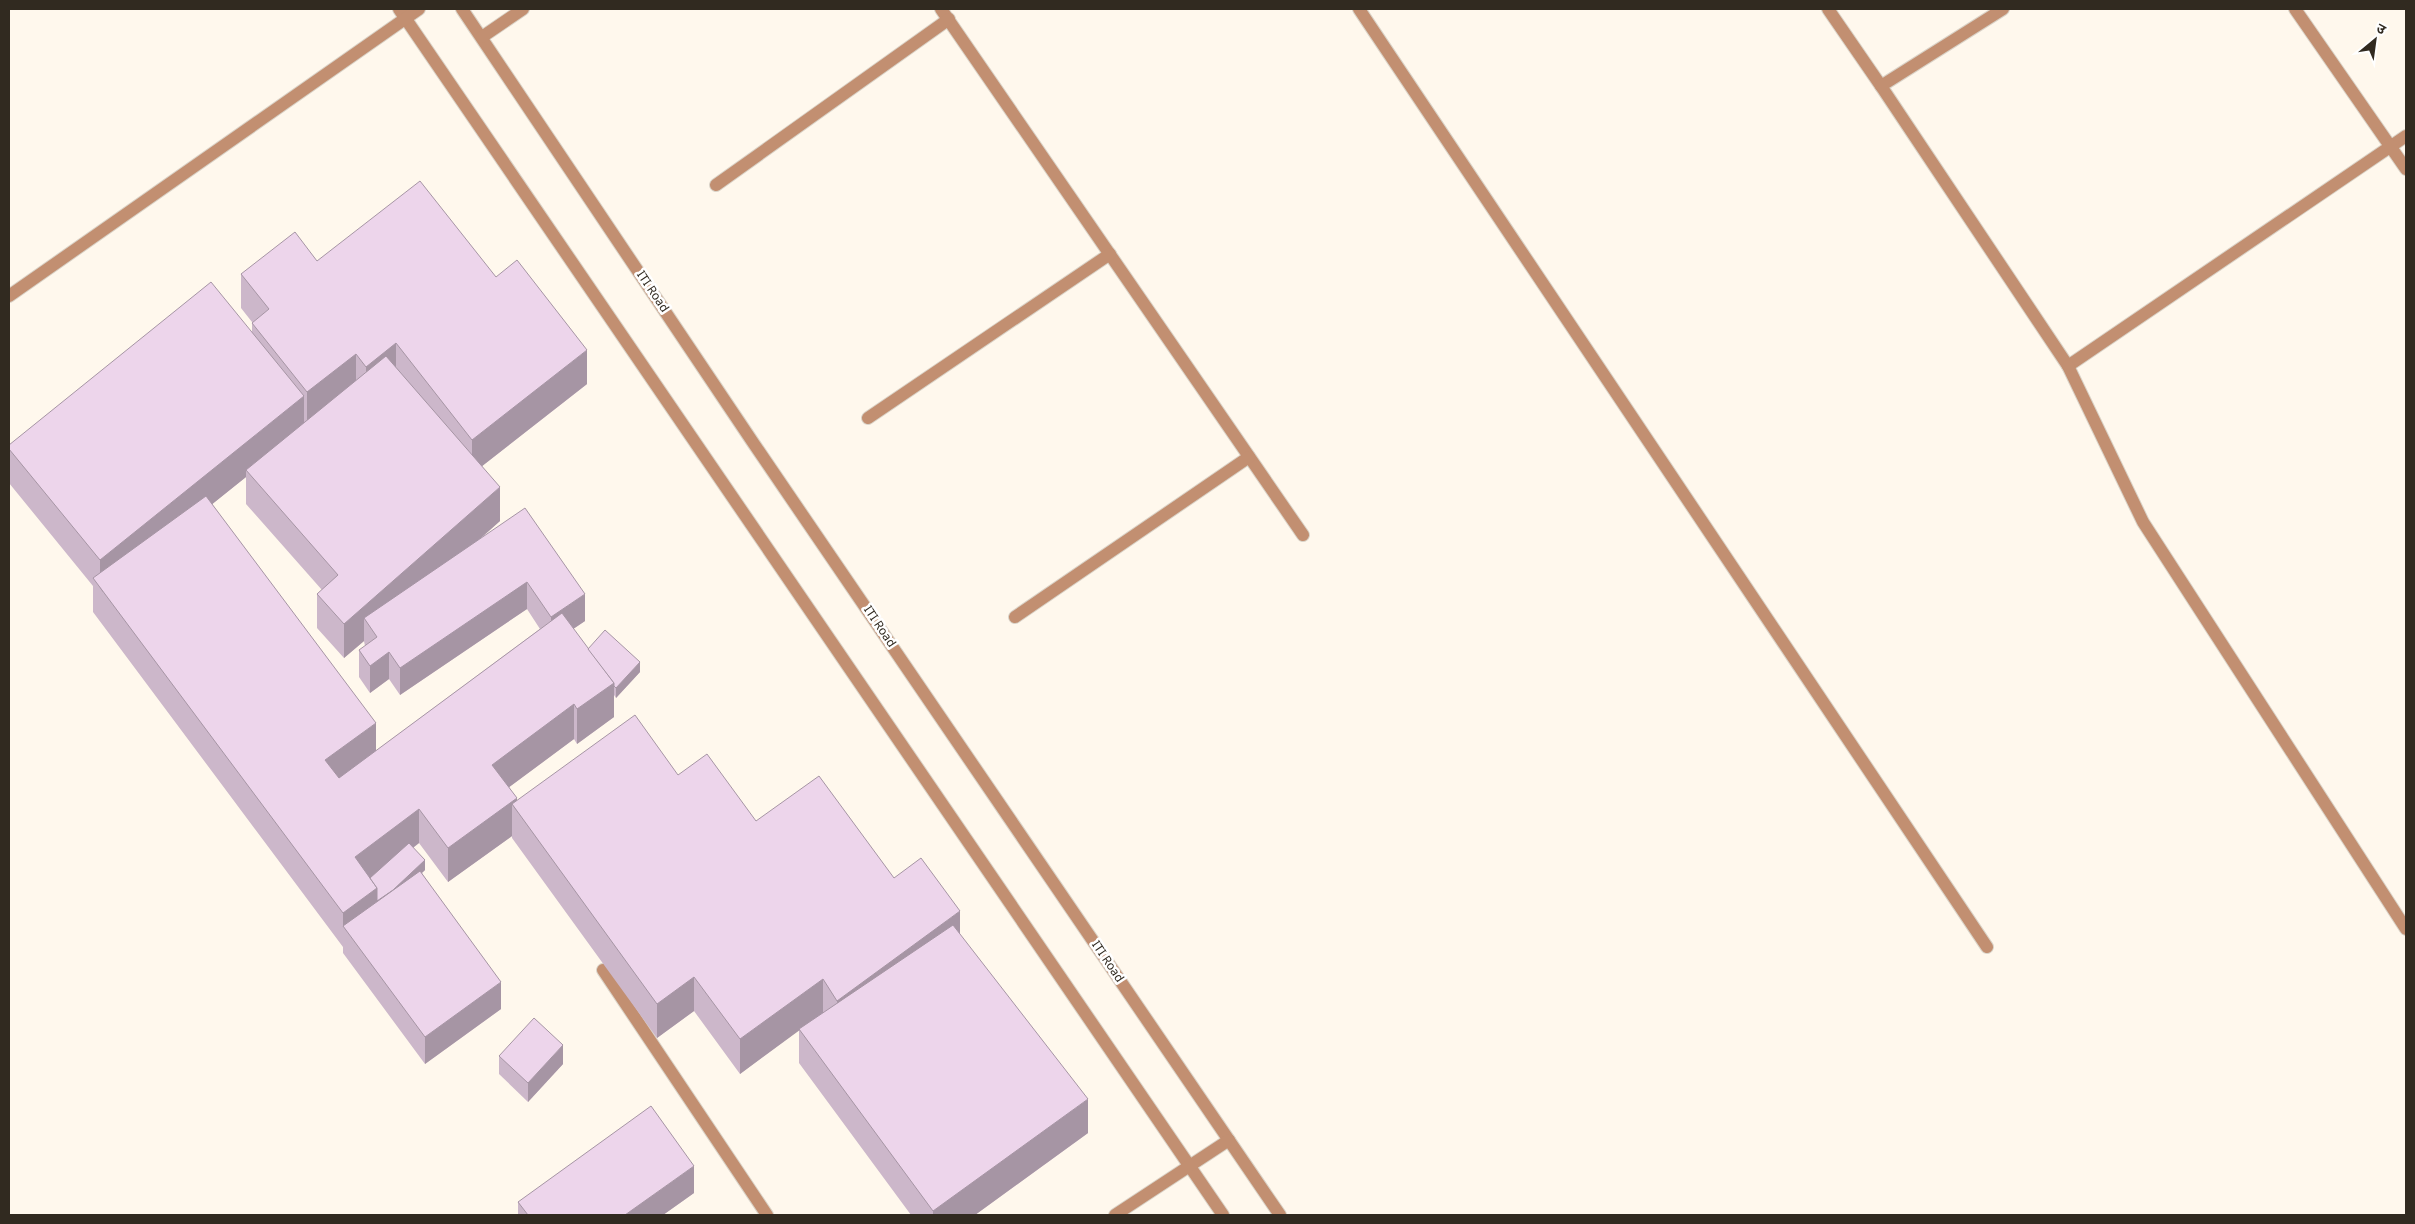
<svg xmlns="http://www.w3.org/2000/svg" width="2415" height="1224" viewBox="0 0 2415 1224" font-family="Georgia,'Noto Sans Devanagari',serif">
	<rect width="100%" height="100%" fill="#fff8ed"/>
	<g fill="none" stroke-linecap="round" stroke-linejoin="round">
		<defs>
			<g id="minor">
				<path d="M399,9L1223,1215"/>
				<path d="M462,9L754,444L1280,1215"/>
				<path d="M941,9L1303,535"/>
				<path d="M1359,9L1987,947"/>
				<path d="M1828,9L1881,86"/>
				<path d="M2003,9L1881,86L2068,366L2406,136"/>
				<path d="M2295,9L2406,169"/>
				<path d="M482,37L523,9"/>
				<path d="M716,185L949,19"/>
				<path d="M9,296L419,9"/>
				<path d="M2068,366L2143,522L2406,929"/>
				<path d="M868,418L1110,254"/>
				<path d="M1015,617L1249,457"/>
				<path d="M603,970L767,1215"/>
				<path d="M1115,1215L1229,1140"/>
			</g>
		</defs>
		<use href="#minor" stroke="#dad3c8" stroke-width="14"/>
		<use href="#minor" stroke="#c28f71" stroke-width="12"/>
	</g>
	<g fill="#ccb7ca" fill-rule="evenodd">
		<path d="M317,261L496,277L587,384L482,466L500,521L479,540L585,621L573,629L588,649L640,672L616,698L614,695V717L577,744L574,739L509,787L517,801L678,775L756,821L894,878L960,935L1088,1133L975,1215H911L799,1063V1030L740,1074L694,1011L657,1038L512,838V836L448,882L419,843L413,848L425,870L422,873L501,1009L425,1064L343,953V947L93,612V586L9,483V445L252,332V322L241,308V274ZM246,477V504L322,590L317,594V628L344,658L364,641L365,646L359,650V677L370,693L389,679L400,695L527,609L540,629L376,751L212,504Z"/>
		<path d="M499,1056L563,1064L528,1102L499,1074Z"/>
		<path d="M694,1193L663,1215H518V1202Z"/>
	</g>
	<g fill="#a695a4">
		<path d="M396,343V378L366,401V367Z"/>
		<path d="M587,350V384L472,474V440Z"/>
		<path d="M356,354V389L307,426V392Z"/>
		<path d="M304,396V430L246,470V477L103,592L100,588V560Z"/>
		<path d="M500,487V521L374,632L364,618V641L344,658V624Z"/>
		<path d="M527,582V609L400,695V668Z"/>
		<path d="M585,594V621L551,644V617Z"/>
		<path d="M389,652V679L370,693V666Z"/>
		<path d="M640,662V672L616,698V688Z"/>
		<path d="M614,683V717L577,744V709Z"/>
		<path d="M574,704V739L492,800V765Z"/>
		<path d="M376,723V757L325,794V760Z"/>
		<path d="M517,798V811L512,804V836L448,882V848Z"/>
		<path d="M419,809V843L355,892V857Z"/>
		<path d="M425,860V870L377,914L343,926V913L377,888Z"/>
		<path d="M960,911V945L837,1035V1001Z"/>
		<path d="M694,977V1011L657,1038V1004Z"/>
		<path d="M823,979V1013L740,1074V1039Z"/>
		<path d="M501,982V1009L425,1064V1037Z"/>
		<path d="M563,1045V1064L528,1102V1083Z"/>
		<path d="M1088,1099V1133L975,1215H933V1211Z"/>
		<path d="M694,1166V1193L663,1215H625Z"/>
	</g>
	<g fill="#edd5eb" stroke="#a695a4">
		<path d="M420,181L496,277L517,260L587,350L472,440L396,343L366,367L356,354L307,392L252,323L269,309L241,274L295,232L317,261Z"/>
		<path d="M211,282L304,396L100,560L9,449V445Z"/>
		<path d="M386,356L500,487L344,624L317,594L338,575L246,470Z"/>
		<path d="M206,496L376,723L325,760L339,778L562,613L614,683L577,709L574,704L492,765L517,798L448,848L419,809L355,857L377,888L343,913L93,578Z"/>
		<path d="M525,508L585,594L551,617L527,582L400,668L389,652L370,666L359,650L377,637L364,618Z"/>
		<path d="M605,630L640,662L616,688L614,686V683L588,649Z"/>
		<path d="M635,715L678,775L707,754L756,821L819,776L894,878L921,858L960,911L837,1001L823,979L740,1039L694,977L657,1004L512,804Z"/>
		<path d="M409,843L425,860L393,890L377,901V888L370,878Z"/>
		<path d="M420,871L501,982L425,1037L343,926Z"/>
		<path d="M953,925L1088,1099L933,1211L799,1029Z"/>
		<path d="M534,1018L563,1045L528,1083L499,1056Z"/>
		<path d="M651,1106L694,1166L625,1215H528L518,1202Z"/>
	</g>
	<g text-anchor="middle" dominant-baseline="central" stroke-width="5" stroke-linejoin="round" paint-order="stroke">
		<g font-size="12" fill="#312a20" stroke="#fff">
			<text transform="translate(652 292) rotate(56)">ITI Road</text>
			<text transform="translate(879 627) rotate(56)">ITI Road</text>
			<text transform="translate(1107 962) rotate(56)">ITI Road</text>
		</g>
	</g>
	<rect width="2415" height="1224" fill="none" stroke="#312a20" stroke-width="20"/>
	<g transform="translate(2375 40) rotate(29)" stroke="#ffffff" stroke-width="4" paint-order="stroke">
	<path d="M0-4L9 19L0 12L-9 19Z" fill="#312a20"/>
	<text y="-8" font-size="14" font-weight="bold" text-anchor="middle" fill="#312a20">उ</text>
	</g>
</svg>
